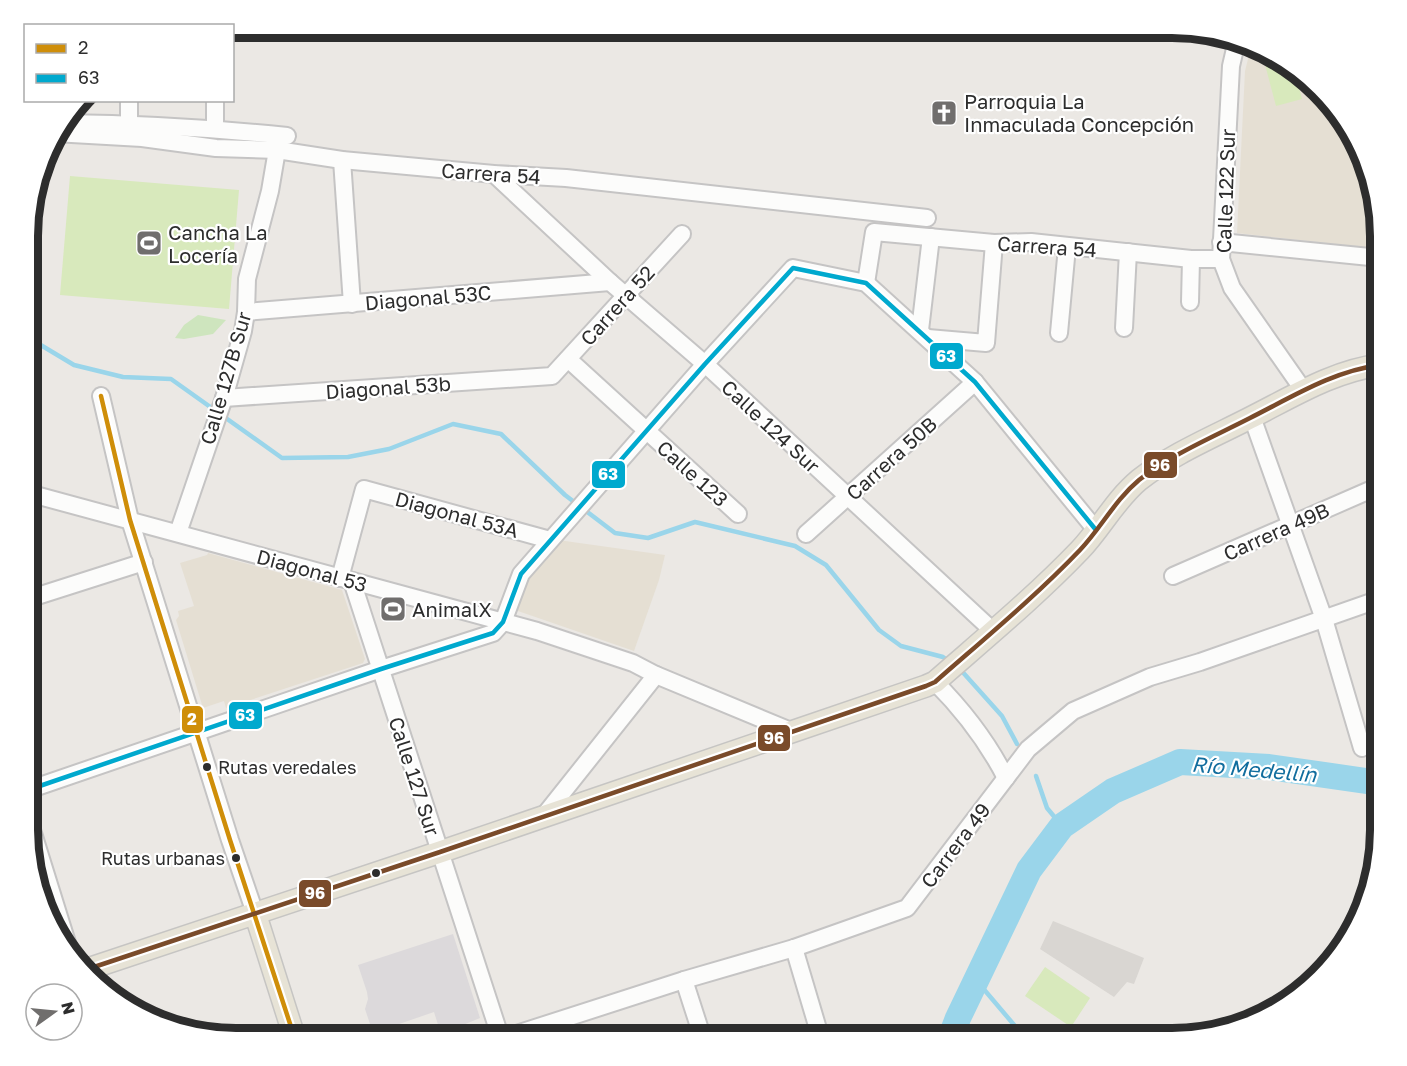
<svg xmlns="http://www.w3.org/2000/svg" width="1407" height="1066" viewBox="0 0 1407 1066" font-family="'Golos Text',sans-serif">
	<rect width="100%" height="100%" fill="#ebe8e4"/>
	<path fill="#dcd9db" d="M453,934L480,1018L441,1034L434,1012L373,1033L365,1009L368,999L367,992L358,965Z"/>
	<g fill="#e5dfd3">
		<path d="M1252,43L1309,79L1359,144L1380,235V249L1237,233L1245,71Z"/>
		<path d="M558,540L665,555L659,580L634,651L515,610L526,577Z"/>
		<path d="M208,553L342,590L365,659L363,663L226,708L224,701L203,708L176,620L179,616L178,611L194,606L180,563L207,555Z"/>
	</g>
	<path fill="#cee5be" d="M198,315L226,320L213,334L184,339L175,338L184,325Z"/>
	<g fill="#d8e9bc">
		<path d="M1271,55L1294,69L1302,99L1276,106L1263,57Z"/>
		<path d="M70,176L239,190L229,309L60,295Z"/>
		<path d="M1045,967L1090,998L1071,1027L1025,996Z"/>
	</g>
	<path fill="#d9d6d2" d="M1053,921L1144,958L1134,984L1127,982L1114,997L1040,949Z"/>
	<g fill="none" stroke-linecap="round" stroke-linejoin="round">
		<g stroke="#9ad5ea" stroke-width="4.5">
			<path d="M29,338L74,365L123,377L171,379L282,458L348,457L389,449L453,424L501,434L565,495L615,533L648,538L695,522L795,546L826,565L879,630L901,646L943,657L950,662"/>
			<path d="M959,668L1002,716L1017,744"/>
			<path d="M1036,776L1047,808L1062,826"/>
			<path d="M976,980L1026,1039"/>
		</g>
		<path stroke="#9ad5ea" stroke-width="26" d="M950,1039L958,1018L1029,870L1062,826L1113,791L1180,762L1269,767L1380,783"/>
		<defs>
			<g id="minor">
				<path d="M1237,40L1231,66L1221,259L1232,288L1304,391"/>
				<path d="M129,100V124"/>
				<path d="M62,123C137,124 212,128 287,136"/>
				<path d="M215,129V100"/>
				<path d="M54,133L142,138L216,148L277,150L342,160L494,174L566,178L927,218"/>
				<path d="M342,160L352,304"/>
				<path d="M494,174L610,282L705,364L993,631"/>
				<path d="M1221,242L1380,258"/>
				<path d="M866,283L874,232L994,243L1031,242L1191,259H1221"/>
				<path d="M1190,302L1191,259"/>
				<path d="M246,312L610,282"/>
				<path d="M1124,328L1128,252"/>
				<path d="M920,330L931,237"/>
				<path d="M1059,333L1067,247"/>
				<path d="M928,338L986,343L994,243"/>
				<path d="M568,359L738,514"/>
				<path d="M101,396L130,520L230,840L255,913"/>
				<path d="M224,398L552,376L682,234"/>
				<path d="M1252,417L1324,619L1362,748"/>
				<path d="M28,493L537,631L633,663L656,675L793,732"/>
				<path d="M178,533L224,398L243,331L246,312L247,279L270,191L277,150"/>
				<path d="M806,534L975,382"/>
				<path d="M1173,576L1370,490L1380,487"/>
				<path d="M340,578L364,489L550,540"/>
				<path d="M352,581L501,1039L684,980L794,948L907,908L1028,749L1073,711L1150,677L1200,662L1380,599"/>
				<path d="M28,599L144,562"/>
				<path d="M935,682C964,711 987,741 1006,778"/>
				<path d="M28,790L381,669L493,633L503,622L521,574L705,364L793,268L866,283L975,382L1096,530"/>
				<path d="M28,817L69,949"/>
				<path d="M543,817L656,675"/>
				<path d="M794,948L821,1039"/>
				<path d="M684,980L703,1039"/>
			</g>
			<g id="major">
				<path d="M255,913L295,1039"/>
				<path d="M85,970L440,852L926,686L935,682C984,639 1035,597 1080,550C1101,528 1115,500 1139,480C1172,454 1213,437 1250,418C1292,397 1333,371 1380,365"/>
			</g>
		</defs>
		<use href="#minor" stroke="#c5c4c4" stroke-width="20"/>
		<use href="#major" stroke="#c6c5c3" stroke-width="24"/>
		<use href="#minor" stroke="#fcfcfb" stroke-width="16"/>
		<use href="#major" stroke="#e7e3d6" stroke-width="21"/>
		<defs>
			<path id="bus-1" d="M101,396L130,520L230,840L295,1039"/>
			<path id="bus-2" d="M28,790L381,669L493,633L503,622L521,574L705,364L793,268L866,283L975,382L1096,530"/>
			<path id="bus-3" d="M85,970L440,852L926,686L935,682C984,639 1035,597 1080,550C1101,528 1115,500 1139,480C1172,454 1213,437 1250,418C1292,397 1333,371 1380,365"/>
		</defs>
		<use href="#bus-1" stroke="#fff" stroke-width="9"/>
		<use href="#bus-2" stroke="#fff" stroke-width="9"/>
		<use href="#bus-3" stroke="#fff" stroke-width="9"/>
		<use href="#bus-1" stroke="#cf8e09" stroke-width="4.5"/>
		<use href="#bus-2" stroke="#00a9ce" stroke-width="4.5"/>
		<use href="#bus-3" stroke="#7a4b2a" stroke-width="4.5"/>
	</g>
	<defs>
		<symbol id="church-square" viewBox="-11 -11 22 22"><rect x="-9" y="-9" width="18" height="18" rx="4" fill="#706e6d" stroke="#fff"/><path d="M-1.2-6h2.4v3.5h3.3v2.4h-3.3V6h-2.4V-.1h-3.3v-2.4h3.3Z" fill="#fff"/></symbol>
		<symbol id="stadium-square" viewBox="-11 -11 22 22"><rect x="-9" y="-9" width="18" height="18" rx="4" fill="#706e6d" stroke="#fff"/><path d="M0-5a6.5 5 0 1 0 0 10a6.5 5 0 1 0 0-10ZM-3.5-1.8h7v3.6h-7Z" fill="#fff"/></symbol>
	</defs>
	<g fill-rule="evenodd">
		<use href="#church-square" x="929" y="98" width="30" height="30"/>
		<use href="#stadium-square" x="134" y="228" width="30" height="30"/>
		<use href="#stadium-square" x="378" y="594" width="30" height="30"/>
	</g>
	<g fill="#2d2d2d" stroke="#fff" stroke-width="2">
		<circle cx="207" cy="767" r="5"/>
		<circle cx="236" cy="858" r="5"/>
		<circle cx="376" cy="873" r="5"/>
	</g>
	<g text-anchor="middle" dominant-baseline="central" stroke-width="4.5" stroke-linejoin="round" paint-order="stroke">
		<g font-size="18" fill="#2d2d2d" stroke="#fff" text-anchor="start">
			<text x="218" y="767">Rutas veredales</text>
			<text x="225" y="858" text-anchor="end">Rutas urbanas</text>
		</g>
		<g font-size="20" fill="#2d2d2d" stroke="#fff" text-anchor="start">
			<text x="964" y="101">Parroquia La<tspan x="964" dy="23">Inmaculada Concepción</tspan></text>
			<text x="168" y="232">Cancha La<tspan x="168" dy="23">Locería</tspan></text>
			<text x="412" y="609">AnimalX</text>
		</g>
		<g font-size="20" fill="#2d2d2d" stroke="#fff">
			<text transform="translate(491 173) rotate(4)">Carrera 54</text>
			<text transform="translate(1225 191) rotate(-88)">Calle 122 Sur</text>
			<text transform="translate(1047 246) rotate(4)">Carrera 54</text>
			<text transform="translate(428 297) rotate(-5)">Diagonal 53C</text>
			<text transform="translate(617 305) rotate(-48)">Carrera 52</text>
			<text transform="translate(225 378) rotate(-74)">Calle 127B Sur</text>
			<text transform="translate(388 387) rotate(-4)">Diagonal 53b</text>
			<text transform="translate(771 426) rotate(43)">Calle 124 Sur</text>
			<text transform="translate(891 458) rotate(-42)">Carrera 50B</text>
			<text transform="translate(693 473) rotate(42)">Calle 123</text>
			<text transform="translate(457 514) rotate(15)">Diagonal 53A</text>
			<text transform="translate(1276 531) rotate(-24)">Carrera 49B</text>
			<text transform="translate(312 570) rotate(15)">Diagonal 53</text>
			<text transform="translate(415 776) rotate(72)">Calle 127 Sur</text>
			<text transform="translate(955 845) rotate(-53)">Carrera 49</text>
		</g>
		<g font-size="21" font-style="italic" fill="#116d9e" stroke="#fff">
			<text transform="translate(1254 769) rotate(5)">Río Medellín</text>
		</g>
	</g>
	<path d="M0 0H1407V1066H0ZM236 38H1172A198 198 0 0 1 1370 236V830A198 198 0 0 1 1172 1028H236A198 198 0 0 1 38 830V236A198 198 0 0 1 236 38Z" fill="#fff" fill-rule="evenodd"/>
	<path fill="none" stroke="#2d2d2d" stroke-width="8" d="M236 38H1172A198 198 0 0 1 1370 236V830A198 198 0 0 1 1172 1028H236A198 198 0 0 1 38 830V236A198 198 0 0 1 236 38Z"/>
	<g stroke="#fff" stroke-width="2">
		<rect x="929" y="342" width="35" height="28" rx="6" fill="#00a9ce"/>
		<rect x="1143" y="451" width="35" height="28" rx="6" fill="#7a4b2a"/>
		<rect x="591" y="460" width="35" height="29" rx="6" fill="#00a9ce"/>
		<rect x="228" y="701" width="35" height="29" rx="6" fill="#00a9ce"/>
		<rect x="181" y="705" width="23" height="29" rx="6" fill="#cf8e09"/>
		<rect x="757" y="724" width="34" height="28" rx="6" fill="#7a4b2a"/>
		<rect x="298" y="879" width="34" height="29" rx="6" fill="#7a4b2a"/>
	</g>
	<g font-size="16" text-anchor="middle" font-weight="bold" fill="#fff">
		<text x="946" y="362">63</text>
		<text x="1160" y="471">96</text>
		<text x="608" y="480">63</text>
		<text x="245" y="721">63</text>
		<text x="192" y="725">2</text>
		<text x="774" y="744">96</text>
		<text x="315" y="899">96</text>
	</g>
	<rect x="24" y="24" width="210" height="78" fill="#ffffff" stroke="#ababab" stroke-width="1.5"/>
	<rect x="36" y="44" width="30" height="9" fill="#cf8e09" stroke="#ababab" stroke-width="1.5"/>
	<text x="78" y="54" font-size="18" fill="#2d2d2d">2</text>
	<rect x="36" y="74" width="30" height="9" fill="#00a9ce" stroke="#ababab" stroke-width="1.5"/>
	<text x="78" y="84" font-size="18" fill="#2d2d2d">63</text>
	<g transform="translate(54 1012) rotate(75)"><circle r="28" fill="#ffffff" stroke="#ababab" stroke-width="1.5"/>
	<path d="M0-4.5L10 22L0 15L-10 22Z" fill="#706e6d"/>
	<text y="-9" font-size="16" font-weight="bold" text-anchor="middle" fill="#2d2d2d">N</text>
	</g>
</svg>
